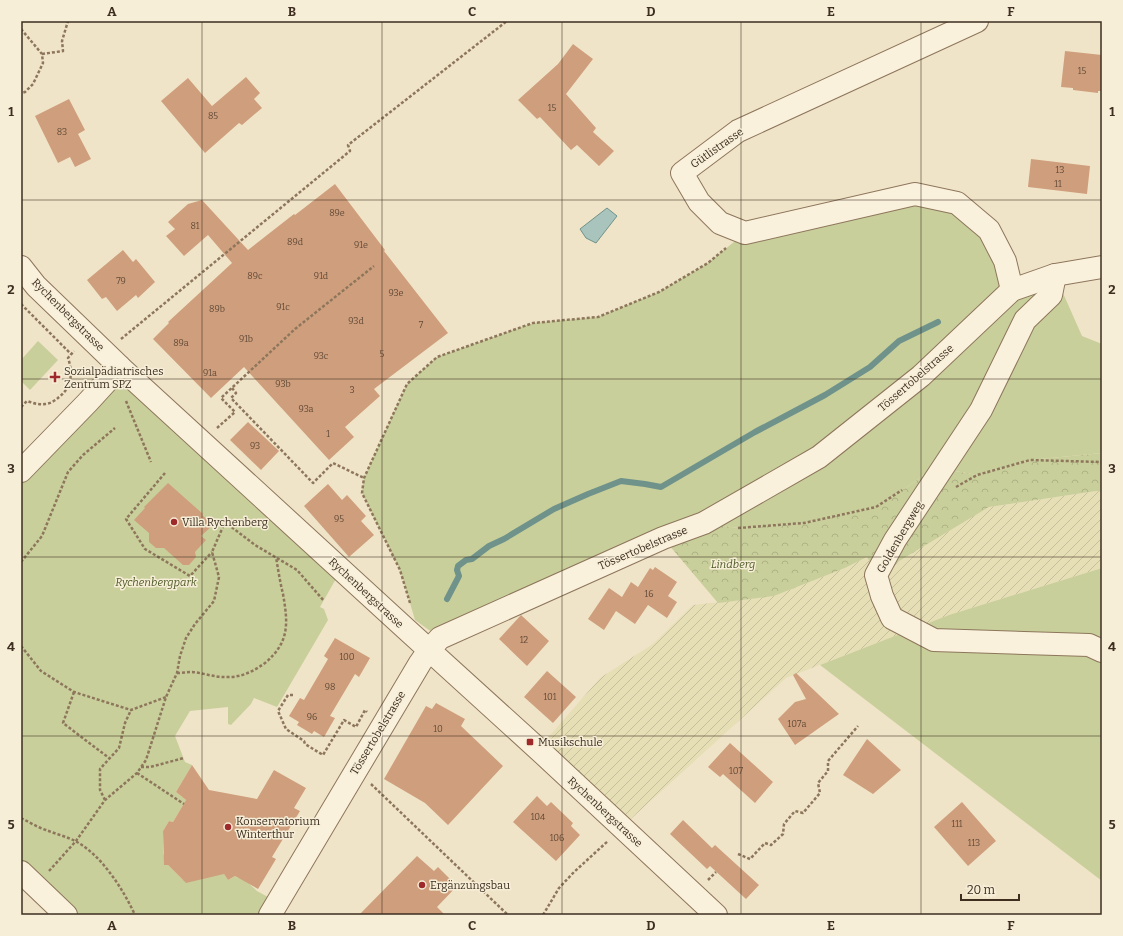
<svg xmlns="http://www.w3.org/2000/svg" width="1123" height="936" viewBox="0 0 1123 936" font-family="Bitter,serif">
	<defs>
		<pattern id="farmland-furrows" width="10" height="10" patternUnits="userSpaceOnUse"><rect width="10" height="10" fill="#e6deb5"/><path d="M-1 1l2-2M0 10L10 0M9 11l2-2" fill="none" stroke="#c6bf9b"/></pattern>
		<pattern id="forest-crowns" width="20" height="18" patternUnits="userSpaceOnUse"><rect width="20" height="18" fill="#c9cf9b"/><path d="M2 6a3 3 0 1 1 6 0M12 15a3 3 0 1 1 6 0" fill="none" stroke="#aeb285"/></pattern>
	</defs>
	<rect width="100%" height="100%" fill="#f0e4c8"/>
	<path fill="url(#farmland-furrows)" d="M1096,491L1102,492V568L949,615L786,678L622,827L538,749L600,678L653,644L693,605L774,596L845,568L867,557L876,575L989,507Z"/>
	<g fill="#c9cf9b">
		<path d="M915,194L989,230L1012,290L1055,275L1082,336L1102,344V453L1030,460L977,475L934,467L913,483L876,507L804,523L738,528L704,523L440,638L415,620L400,570L362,493L364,478L407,384L437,357L533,323L598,317L659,292L708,263L745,233Z"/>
		<path d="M38,341L58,360L30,390L21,381V360Z"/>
		<path d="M120,367L341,570L320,607L324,609L328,620L277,707L254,698L251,704L231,725L228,724V707L190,711L175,736L185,762L192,765L176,792L186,800L173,822L169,821L163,831V853L167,864L183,880L186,876L224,874L228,880L235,876L238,878H243L257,891L277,902L270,915H66L21,872V471Z"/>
		<path d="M1102,568V881L820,665L949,615Z"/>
	</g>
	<path fill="url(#forest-crowns)" d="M1102,453V492L1096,491L989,507L876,575L867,557L845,568L774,596L718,603L663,538L704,523L738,528L804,523L876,507L913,483L934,467L977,475L1030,460Z"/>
	<path fill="#a9c4bc" stroke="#6f938a" d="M607,208L617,216L596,243L586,238L580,229Z"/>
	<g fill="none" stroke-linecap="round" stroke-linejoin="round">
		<path stroke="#6f938a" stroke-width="6" d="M447,599L459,576L457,570L458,566L466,560L472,559L489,546L504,539L554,509L588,494L621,481L645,484L661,487L755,432L825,395L870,367L899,341L938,322"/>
	</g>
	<g fill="#cf9f7d">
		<path d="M573,44L593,59L566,94L596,128L593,132L614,151L599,166L577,145L571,150L540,117L537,119L518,100L558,64Z"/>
		<path d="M1065,51L1102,55V91H1098V93L1073,90V88L1061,87Z"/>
		<path d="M246,77L260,93L254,99L262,108L242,125L239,123L205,153L161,101L188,78L212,106Z"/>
		<path d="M69,99L85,130L78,134L91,159L75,167L70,157L58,163L35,116Z"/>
		<path d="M1031,159L1090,166L1087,194L1028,187Z"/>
		<path d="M335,184L385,250L384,251L448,333L374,389L380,396L345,427L354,437L329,460L244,367L211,398L153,339L169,323L168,322L232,263L208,235L184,256L166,236L175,229L168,222L188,204L202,200L248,250L294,214L295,215Z"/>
		<path d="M123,250L133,262L136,259L155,282L138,298L136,295L117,311L106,297L102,299L87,280Z"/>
		<path d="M248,422L279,451L261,470L230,440Z"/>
		<path d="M168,483L203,514L202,515L213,525L201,536L206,540L195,552L196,557L189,565H183L164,548H156L149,542V533L134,520L145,508L144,507Z"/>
		<path d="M328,484L342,500L347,495L366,516L361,521L374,535L349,557L304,506Z"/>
		<path d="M655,567L677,582L668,596L677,602L667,618L648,605L635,624L616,611L604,630L588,619L609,588L622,597L631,582L638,587L650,568L653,570Z"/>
		<path d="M521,615L549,641L527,666L499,639Z"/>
		<path d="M335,638L370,658L359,677L355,674L330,716L335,718L324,737L314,731L312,734L297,725L299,722L289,716L300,698L304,700L328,659L324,656Z"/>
		<path d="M547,671L576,697L553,723L524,697Z"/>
		<path d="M796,673L839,714L795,745L778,719L795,702L806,699L793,675Z"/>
		<path d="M436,703L465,719L461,726L503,766L448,825L425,803L384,779L426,706L432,709Z"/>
		<path d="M867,739L901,770L873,794L843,775Z"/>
		<path d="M730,743L773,782L755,803L723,774L720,777L708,767Z"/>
		<path d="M192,765L209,790L257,799L274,770L306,788L294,808L300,811L272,857L276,859L258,889L235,876L228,880L224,874L186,883L168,865H164L163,831L169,821L173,822L186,800L176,792Z"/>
		<path d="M537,796L547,806L551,802L573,823L571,826L580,835L556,861L513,822Z"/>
		<path d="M962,802L996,841L968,866L934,827Z"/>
		<path d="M683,820L712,848L715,845L759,885L746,899L710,866L707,869L670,834Z"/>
		<path d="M417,856L434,871L438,867L457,886L437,907L445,915H359Z"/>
	</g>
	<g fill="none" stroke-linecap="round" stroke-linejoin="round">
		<defs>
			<g id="minor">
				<path d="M977,21L738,131L682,173L699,202L720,223L745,233L915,194L957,203L989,230L1005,261L1012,290"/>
				<path d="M21,267L36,286L120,367L406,629L538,749L716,915"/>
				<path d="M1055,275L1051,295L1025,320L981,410L895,540L876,575L882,596L892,618L934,640L1089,645L1102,651"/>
				<path d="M21,471L88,402L120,367"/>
				<path d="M21,872L66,915"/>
				<path d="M270,915L420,663L429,650L440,638L663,538L704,523L819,457L921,376L1012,290L1055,275L1102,267"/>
			</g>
		</defs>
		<use href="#minor" stroke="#8d765c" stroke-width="24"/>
		<g stroke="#8d765c" stroke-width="2.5" stroke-dasharray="3 2" stroke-linecap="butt">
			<path d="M21,29L42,54L43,63L33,84L25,92L21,93"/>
			<path d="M42,54L63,51L62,41L68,21"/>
			<path d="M21,304L71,354"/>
			<path d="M121,339L350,151L348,145L507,21"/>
			<path d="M232,388L236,393L231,398L313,483L333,463L364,478"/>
			<path d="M126,401L151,462"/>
			<path d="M21,407L27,401C33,403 39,405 45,404C50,404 56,400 59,397C72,387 73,373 68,358L74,351"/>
			<path d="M217,428L235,412L221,398L295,329L374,266"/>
			<path d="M165,473L126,519L145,549L190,576L212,552"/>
			<path d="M956,487L977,475L1030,460L1102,462"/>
			<path d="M738,528L804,523L876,507L902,490"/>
			<path d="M21,562L42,536L68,472L83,455L115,428"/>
			<path d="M410,603L400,570L362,493L364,478L407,384L437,357L533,323L598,317L659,292L708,263L726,248"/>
			<path d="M21,646L41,671L74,692L131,710L166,697"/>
			<path d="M177,673C182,673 187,672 192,672C204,673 216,678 229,677C242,677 254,671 265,663C290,642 288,623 283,594C280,582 278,569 276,557"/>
			<path d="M74,692L63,723L109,758"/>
			<path d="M293,695H288L278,711L286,729L304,741L305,744L323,755L344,720L356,727L365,710L367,712"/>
			<path d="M141,767H150L184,758"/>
			<path d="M137,773L184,804"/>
			<path d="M371,784L508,915"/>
			<path d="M105,800L100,790V769L119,748L125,723L131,710"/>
			<path d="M21,818C29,822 37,827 46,830C56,834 68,837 77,842C102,856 123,889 135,915"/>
			<path d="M738,854L750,859L765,843L771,845L783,834L784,824L795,811L803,813L820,793L818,783L828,771V761L858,726"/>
			<path d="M49,871L76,841L105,800L137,773L146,760L166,697L177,673L180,656L186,638L195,624L214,601L219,577L212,552L225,522L255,545L297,570L324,601"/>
			<path d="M708,880L716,872"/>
			<path d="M543,915L559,888L574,872L608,841"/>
		</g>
		<use href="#minor" stroke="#faf1dc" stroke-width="22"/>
	</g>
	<path fill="none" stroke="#3d2e20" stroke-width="1" stroke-opacity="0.55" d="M202,21V915M382,21V915M562,21V915M741,21V915M921,21V915M21,200H1102M21,379H1102M21,557H1102M21,736H1102"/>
	<g fill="#9e2a2b" stroke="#f7eed8" stroke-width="1.5">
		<path d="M53 371h4v4h4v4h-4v4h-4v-4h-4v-4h4z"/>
		<circle cx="174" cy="522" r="4"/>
		<rect x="526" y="738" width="8" height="8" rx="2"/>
		<circle cx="228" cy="827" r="4"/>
		<circle cx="422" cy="885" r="4"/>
	</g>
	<g text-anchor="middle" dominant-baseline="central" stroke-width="3" stroke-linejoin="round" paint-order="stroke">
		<g font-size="9" fill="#624a37">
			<text x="1082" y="71">15</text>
			<text x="552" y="108">15</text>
			<text x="213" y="116">85</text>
			<text x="62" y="132">83</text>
			<text x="1060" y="170">13</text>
			<text x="1058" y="184">11</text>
			<text x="337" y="213">89e</text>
			<text x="195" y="226">81</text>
			<text x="295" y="242">89d</text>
			<text x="361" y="245">91e</text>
			<text x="255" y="276">89c</text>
			<text x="321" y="276">91d</text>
			<text x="121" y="281">79</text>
			<text x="396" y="293">93e</text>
			<text x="283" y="307">91c</text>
			<text x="217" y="309">89b</text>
			<text x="356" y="321">93d</text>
			<text x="421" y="325">7</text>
			<text x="246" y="339">91b</text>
			<text x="181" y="343">89a</text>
			<text x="382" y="354">5</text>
			<text x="321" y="356">93c</text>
			<text x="210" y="373">91a</text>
			<text x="283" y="384">93b</text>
			<text x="352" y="390">3</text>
			<text x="306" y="409">93a</text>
			<text x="328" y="434">1</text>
			<text x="255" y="446">93</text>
			<text x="339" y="519">95</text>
			<text x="649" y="594">16</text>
			<text x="524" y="640">12</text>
			<text x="347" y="657">100</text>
			<text x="330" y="687">98</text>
			<text x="550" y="697">101</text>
			<text x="312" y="717">96</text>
			<text x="797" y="724">107a</text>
			<text x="438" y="729">10</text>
			<text x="736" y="771">107</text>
			<text x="538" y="817">104</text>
			<text x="957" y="824">111</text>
			<text x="557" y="838">106</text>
			<text x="974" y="843">113</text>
		</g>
		<g font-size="11" fill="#3d2e20" stroke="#f7eed8">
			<text transform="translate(717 148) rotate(-35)">Gütlistrasse</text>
			<text transform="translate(68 315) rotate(45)">Rychenbergstrasse</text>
			<text transform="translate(916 378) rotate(-41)">Tössertobelstrasse</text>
			<text transform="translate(900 537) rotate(-60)">Goldenbergweg</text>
			<text transform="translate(643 548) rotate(-23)">Tössertobelstrasse</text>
			<text transform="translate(366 593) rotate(43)">Rychenbergstrasse</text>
			<text transform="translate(378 733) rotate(-59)">Tössertobelstrasse</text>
			<text transform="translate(605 812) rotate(43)">Rychenbergstrasse</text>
		</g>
		<g font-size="11" fill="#3d2e20" stroke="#f7eed8" text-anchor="start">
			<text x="64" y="371">Sozialpädiatrisches<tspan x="64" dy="13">Zentrum SPZ</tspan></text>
			<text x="182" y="522">Villa Rychenberg</text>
			<text x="538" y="742">Musikschule</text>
			<text x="236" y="821">Konservatorium<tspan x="236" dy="13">Winterthur</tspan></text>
			<text x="430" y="885">Ergänzungsbau</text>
		</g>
		<g font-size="11" font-style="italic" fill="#4d5a26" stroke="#f7eed8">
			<text x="733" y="564">Lindberg</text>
			<text x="156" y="582">Rychenbergpark</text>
		</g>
	</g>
	<rect width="1123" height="936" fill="none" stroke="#f7eed8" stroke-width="44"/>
	<path d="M961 894v6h58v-6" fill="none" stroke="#3d2e20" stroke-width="2"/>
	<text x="967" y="894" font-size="12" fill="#3d2e20" stroke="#f7eed8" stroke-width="3" paint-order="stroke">20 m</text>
	<rect x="22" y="22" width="1079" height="892" fill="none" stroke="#3d2e20" stroke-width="1.5"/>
	<g font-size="13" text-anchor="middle" font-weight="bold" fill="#3d2e20">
		<text x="112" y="16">A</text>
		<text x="292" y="16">B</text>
		<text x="472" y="16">C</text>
		<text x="651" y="16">D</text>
		<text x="831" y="16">E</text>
		<text x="1011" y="16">F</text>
		<text x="11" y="116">1</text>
		<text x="1112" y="116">1</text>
		<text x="11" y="294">2</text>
		<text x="1112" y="294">2</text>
		<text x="11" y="473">3</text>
		<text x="1112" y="473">3</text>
		<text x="11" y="651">4</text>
		<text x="1112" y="651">4</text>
		<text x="11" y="829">5</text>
		<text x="1112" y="829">5</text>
		<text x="112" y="930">A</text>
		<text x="292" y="930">B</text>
		<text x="472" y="930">C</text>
		<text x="651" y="930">D</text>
		<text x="831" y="930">E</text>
		<text x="1011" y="930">F</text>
	</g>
</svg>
